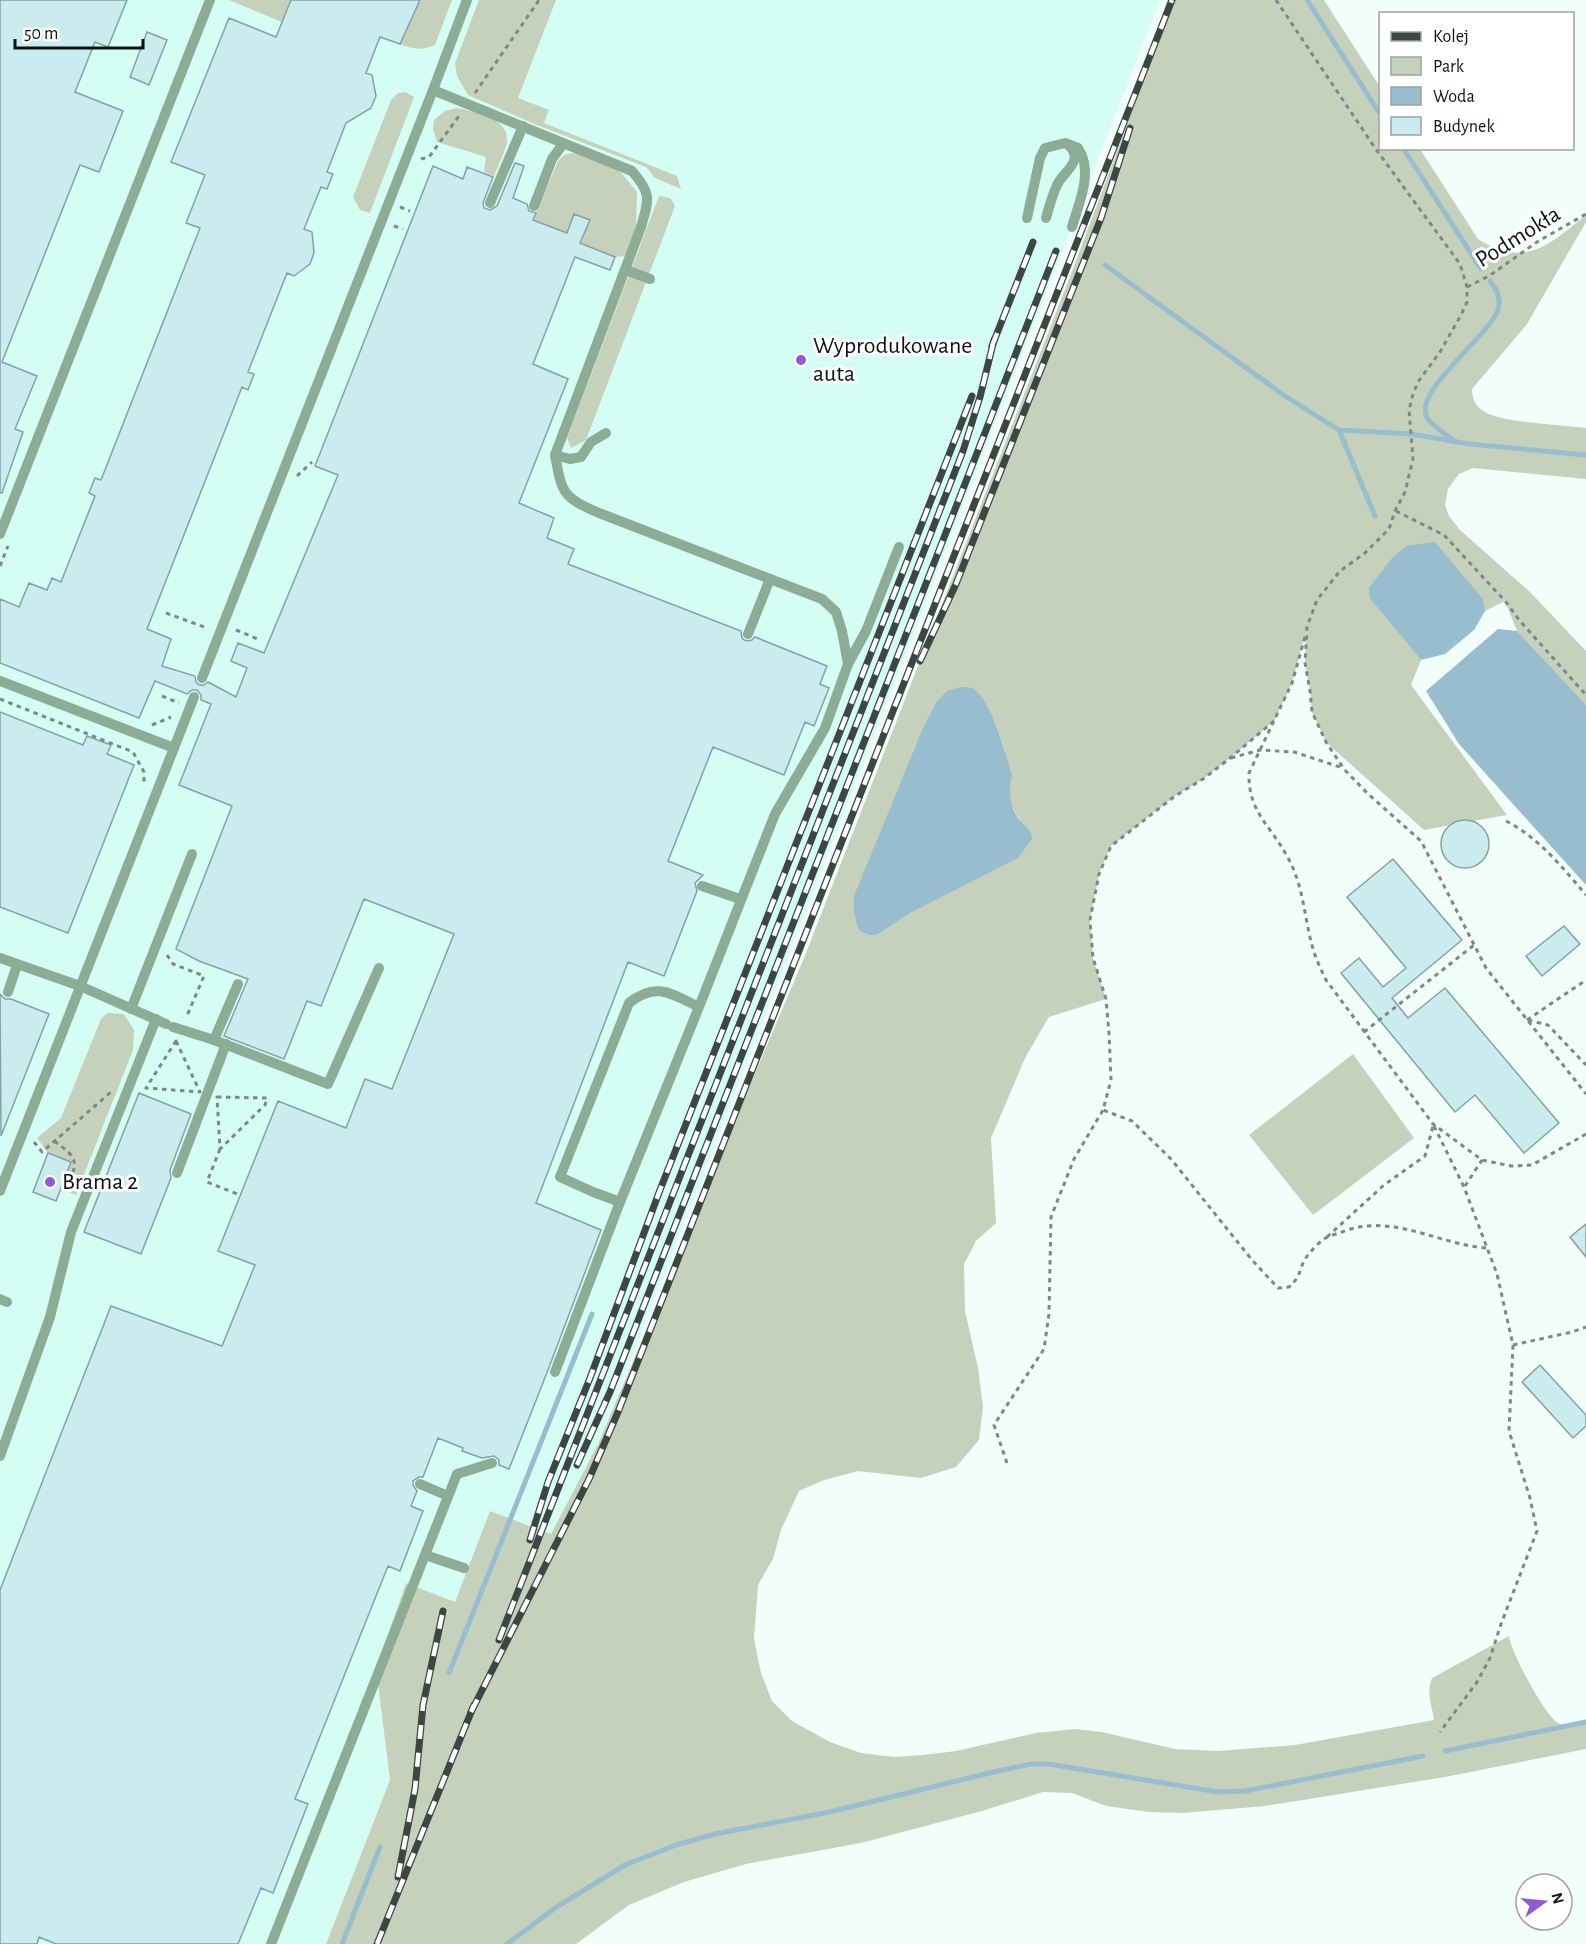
<svg xmlns="http://www.w3.org/2000/svg" width="1586" height="1944" viewBox="0 0 1586 1944" font-family="'Alegreya Sans',sans-serif">
	<rect width="100%" height="100%" fill="#f1fefa"/>
	<path fill="#d4fef3" d="M0,0H1160L598,1444L551,1534L490,1511L455,1603L406,1583L376,1668L390,1780L326,1944H0Z"/>
	<g fill="#c6d1bc" fill-rule="evenodd">
		<path d="M229,0H291L282,22Z"/>
		<path d="M420,0H452L435,45C421,51 413,49 400,44Z"/>
		<path d="M479,0H556L518,98L549,110L544,123L677,176L681,189L655,178L646,167L537,125L468,95L457,76L455,63Z"/>
		<path d="M1167,0H1324L1380,87V148L1420,149L1478,239C1525,269 1549,245 1586,215V222L1527,324L1472,389C1472,399 1476,407 1485,412C1503,423 1563,425 1586,428V479L1473,468L1459,474L1448,489L1445,505L1449,516L1460,530L1530,592L1586,651V706L1517,631L1505,601L1485,611L1483,599H1370L1421,660L1411,685L1507,815L1424,830L1326,742L1312,712L1310,691L1305,663L1306,632L1292,683L1274,721L1229,759L1203,779L1175,796L1111,846L1099,874L1090,920L1093,958L1106,999L1049,1017L1026,1056L991,1138L996,1223L976,1241L964,1264L965,1311L978,1368L983,1407L979,1440L956,1467L921,1478L858,1471L824,1480L799,1491L781,1530L773,1559L758,1585L754,1639L761,1673L772,1701L792,1721L830,1742L861,1753L894,1757L923,1755L956,1751L1036,1733L1075,1729L1102,1732L1175,1749L1218,1751L1295,1745L1434,1720C1432,1705 1426,1693 1432,1678L1509,1636C1510,1650 1545,1716 1558,1723C1566,1727 1577,1724 1586,1722V1749L1445,1777L1265,1806L1182,1813L1149,1812L1106,1806L1072,1793L1043,1792L982,1811L861,1843L746,1864L684,1882L629,1905L576,1944H326L390,1780L376,1668L406,1583L455,1602L490,1511L551,1534L598,1444L804,958L1071,274L1143,82ZM995,721C997,730 1002,739 1004,748C1010,773 1004,806 1024,824L912,912L877,935L856,923L854,896Z"/>
		<path d="M405,92L414,97L370,213L360,210L353,197L391,100L398,93Z"/>
		<path d="M457,108C476,112 514,119 506,146C503,156 498,166 494,176L484,172L486,157L437,142L433,129L434,120L445,111Z"/>
		<path d="M571,153L582,154L619,170L637,192L636,227L625,256L615,257L580,243L589,220L575,214L567,233L533,220L558,161L564,155Z"/>
		<path d="M659,196L670,198L675,206L586,440L571,448L567,438Z"/>
		<path d="M107,1013L124,1014L134,1030L133,1050L76,1195L60,1189L71,1162L48,1153L37,1138L61,1118L101,1019Z"/>
		<path d="M1353,1054L1414,1138L1313,1215L1249,1135Z"/>
	</g>
	<g fill="#97bdce">
		<path d="M1435,542L1483,599L1485,611L1474,630L1445,654L1421,660L1370,599L1369,588L1392,558L1406,546Z"/>
		<path d="M1498,629L1517,631L1586,705V885L1459,744L1426,691Z"/>
		<path d="M962,687C966,687 969,687 972,688C992,699 1006,755 1012,776C1008,788 1010,809 1019,819C1025,826 1032,830 1032,839L1018,858L912,912L877,935H869L860,931L856,923L854,910V896L923,728L937,701L948,690Z"/>
	</g>
	<g fill="none" stroke-linecap="round" stroke-linejoin="round">
		<g stroke="#97bdce" stroke-width="5">
			<path d="M1307,0L1380,114"/>
			<path d="M1403,148L1481,269"/>
			<path d="M1105,265L1285,396L1339,430L1411,434L1469,444L1586,455"/>
			<path d="M1339,430L1375,516"/>
			<path d="M1453,440C1445,434 1434,427 1428,419C1409,392 1495,333 1499,306C1500,296 1496,289 1490,281"/>
			<path d="M449,1673L592,1314"/>
			<path d="M1445,1751L1586,1722"/>
			<path d="M342,1944L380,1847"/>
			<path d="M507,1944L558,1906L625,1865L676,1845L715,1834L829,1812L998,1771L1031,1764H1049L1218,1792L1245,1791L1423,1756"/>
		</g>
	</g>
	<g fill="#cbecef" stroke="#83a2a5" stroke-width="1.5">
		<path d="M0,0H127L108,47L95,42L75,92L123,111L99,172L80,165L2,362L37,376L15,429L23,432L2,493H0Z"/>
		<path d="M291,0H420L400,44L380,37L366,73L372,75L376,96L371,108L346,123L327,172L333,174L327,189L321,187L304,229L312,232L314,253L310,264L294,276L287,273L248,372L254,374L248,390L242,387L147,629L171,639L162,666L195,676L196,682L199,685H204L208,682L236,697L247,668L231,661L238,643L264,653L338,475L315,466L433,166L463,179L467,167L493,177L483,203L484,208L490,210L497,206L515,163L524,166L513,198L527,204L529,211L536,213L533,220L567,233L574,214L590,220L580,243L615,257L610,270L575,257L533,364L568,379L519,503L554,518L547,538L574,549L568,564L741,631L742,638L746,641L752,640L755,637L827,666L820,684L829,688L814,726L805,722L784,775L713,747L668,861L703,875L695,883L697,891L664,976L628,962L536,1203L601,1230L548,1370L509,1469L499,1465V1460L494,1456L482,1458L462,1451L463,1448L438,1438L423,1477H419L413,1481V1485L417,1491L411,1506L423,1511L400,1571L388,1566L295,1799L308,1804L273,1893L261,1888L238,1944H56L39,1937L37,1944H0V1590L111,1306L222,1346L255,1265L218,1251L278,1101L346,1128L365,1079L392,1089L454,934L364,899L321,1006L307,1001L284,1059L224,1036L248,979L199,961L176,949L232,806L179,785L211,704L201,700V695L197,690H192L187,694L155,681L139,718L0,663V599L19,607L29,583L47,590L52,578L61,582L95,496L89,493L95,478L101,480L200,228L186,223L205,175L171,162L229,18L276,37Z"/>
		<path d="M147,32L167,40L149,85L130,77Z"/>
		<path d="M0,712L83,745L87,736L111,745L107,754L134,765L68,933L0,907Z"/>
		<circle cx="1465" cy="844" r="24"/>
		<path d="M1393,859L1462,940L1392,998L1408,1018L1445,988L1559,1123L1524,1153L1475,1095L1455,1112L1341,973L1359,958L1383,987L1406,968L1347,897Z"/>
		<path d="M1564,926L1580,944L1542,976L1526,956Z"/>
		<path d="M0,994L5,999H11L49,1014L1,1136Z"/>
		<path d="M139,1093L191,1114L170,1170L171,1178L141,1254L84,1232Z"/>
		<path d="M48,1153L71,1162L56,1201L33,1192Z"/>
		<path d="M1586,1224V1257L1570,1237Z"/>
		<path d="M1540,1365L1586,1415V1426L1573,1438L1522,1382Z"/>
	</g>
	<g fill="none" stroke-linecap="round" stroke-linejoin="round">
		<g stroke="#7d8986" stroke-width="3" stroke-dasharray="4.5 4.5" stroke-linecap="butt">
			<path d="M1276,0L1375,148L1460,264L1467,287V302L1461,315L1440,352L1418,382L1413,394L1409,410L1413,459L1405,492L1395,511L1389,529L1365,553L1340,571L1317,600L1307,627L1305,663L1310,691L1312,712L1326,742L1344,769L1367,793L1421,841L1486,968L1586,1094"/>
			<path d="M475,93L539,0"/>
			<path d="M421,159L429,157L459,116"/>
			<path d="M400,207L410,211"/>
			<path d="M394,226L403,229"/>
			<path d="M1467,287L1489,276L1537,242L1586,214"/>
			<path d="M297,476L312,462"/>
			<path d="M1396,511L1444,535L1505,601L1520,621L1586,695"/>
			<path d="M0,566L8,546"/>
			<path d="M166,613L207,628"/>
			<path d="M236,630L260,640"/>
			<path d="M1305,637L1292,683L1249,773C1248,813 1271,825 1288,858C1305,888 1304,923 1315,955C1318,963 1322,972 1326,980L1433,1124L1482,1160L1511,1166L1532,1165L1586,1134"/>
			<path d="M162,696L179,703"/>
			<path d="M0,699L133,752L144,772V784"/>
			<path d="M1274,721L1229,759L1203,779L1175,796L1111,846L1099,874L1090,920L1093,958L1106,999L1109,1033L1111,1080L1103,1110L1132,1121L1171,1159L1252,1260L1278,1288L1289,1287C1302,1275 1298,1272 1305,1259C1309,1253 1318,1243 1324,1239C1329,1236 1336,1234 1342,1232C1391,1212 1439,1245 1487,1248"/>
			<path d="M152,725L171,717"/>
			<path d="M1231,758L1260,750L1294,752L1343,768"/>
			<path d="M1506,821C1538,837 1563,868 1586,895"/>
			<path d="M167,955L173,964L204,976L186,1018"/>
			<path d="M1527,1020L1586,980"/>
			<path d="M1528,1020L1548,1025L1586,1065"/>
			<path d="M1364,1032L1474,945"/>
			<path d="M176,1041L200,1092L146,1088Z"/>
			<path d="M217,1097L267,1098L265,1105L220,1149Z"/>
			<path d="M1434,1126L1464,1187L1497,1274L1513,1345L1509,1431L1530,1498L1537,1531L1501,1624L1490,1658L1477,1682L1440,1732"/>
			<path d="M54,1141C81,1160 77,1162 66,1191"/>
			<path d="M34,1142L42,1152L111,1092"/>
			<path d="M220,1149L207,1182L240,1195"/>
			<path d="M1465,1186L1482,1160"/>
			<path d="M1327,1237L1384,1185L1425,1156L1433,1126"/>
			<path d="M1513,1345L1572,1332L1586,1327"/>
			<path d="M1007,1463L994,1425L1044,1349L1049,1314L1051,1217L1074,1159L1103,1110"/>
		</g>
		<g stroke="#8dac95" stroke-width="10">
			<path d="M467,0L433,90L632,171C652,194 649,199 641,227L555,455C562,493 562,497 599,513L822,599L836,612L842,631L848,664L825,728L775,814L699,1007L620,1202L593,1192L560,1177L629,1003C656,981 672,994 699,1007"/>
			<path d="M490,203L523,126"/>
			<path d="M534,206L552,159L563,144"/>
			<path d="M1027,218L1040,158L1045,148L1065,143L1078,148C1094,172 1079,202 1072,227"/>
			<path d="M1046,218C1049,207 1052,196 1057,185C1063,172 1086,160 1068,145"/>
			<path d="M626,270L650,279"/>
			<path d="M555,455L570,459L581,457L591,442L606,433"/>
			<path d="M0,534L210,0"/>
			<path d="M748,634L770,579"/>
			<path d="M848,664L866,631L899,547"/>
			<path d="M202,678L433,90"/>
			<path d="M0,681L174,748"/>
			<path d="M702,886L740,899"/>
			<path d="M0,958L80,986L166,1024"/>
			<path d="M8,992L17,965"/>
			<path d="M131,1009L192,854"/>
			<path d="M173,1027L214,1040L328,1084L379,968"/>
			<path d="M214,1040L238,984"/>
			<path d="M177,1173L226,1044"/>
			<path d="M0,1191L194,697"/>
			<path d="M0,1299L7,1302"/>
			<path d="M555,1372L620,1202"/>
			<path d="M0,1456L50,1317L71,1232L156,1019"/>
			<path d="M420,1484L448,1496"/>
			<path d="M425,1555L464,1568"/>
			<path d="M271,1944L457,1474L492,1463"/>
		</g>
		<defs>
			<g id="rail">
				<path d="M992,346L1033,242"/>
				<path d="M920,661L956,584L1101,218L1130,128"/>
				<path d="M577,1465L610,1392L1056,251"/>
				<path d="M530,1540L548,1482L590,1378L660,1190L972,396"/>
				<path d="M499,1640L963,451L980,397L994,340"/>
				<path d="M471,1712L589,1479L618,1412L1172,0"/>
				<path d="M398,1877L415,1789L423,1705L443,1611"/>
				<path d="M377,1944L474,1705"/>
			</g>
		</defs>
		<use href="#rail" stroke="#3c4744" stroke-width="7"/>
		<use href="#rail" stroke="#fff" stroke-width="4.5" stroke-dasharray="14" stroke-linecap="butt"/>
	</g>
	<g fill="#8d5bd4" stroke="#fff" stroke-width="2">
		<circle cx="801" cy="360" r="6"/>
		<circle cx="50" cy="1182" r="6"/>
	</g>
	<g text-anchor="middle" dominant-baseline="central" stroke-width="6" stroke-linejoin="round" paint-order="stroke">
		<g font-size="24" fill="#0a1512" stroke="#fff">
			<text transform="translate(1518 237) rotate(-32)">Podmokła</text>
		</g>
		<g font-size="24" fill="#0a1512" stroke="#fff" text-anchor="start">
			<text x="813" y="346">Wyprodukowane<tspan x="813" dy="28">auta</tspan></text>
			<text x="62" y="1182">Brama 2</text>
		</g>
	</g>
	<rect x="1379" y="12" width="195" height="138" fill="#ffffff" stroke="#9da1a0" stroke-width="1.5"/>
	<rect x="1391" y="32" width="30" height="9" fill="#3c4744" stroke="#9da1a0" stroke-width="1.5"/>
	<text x="1433" y="42" font-size="18" fill="#0a1512">Kolej</text>
	<rect x="1391" y="57" width="30" height="18" fill="#c6d1bc" stroke="#9da1a0" stroke-width="1.5"/>
	<text x="1433" y="72" font-size="18" fill="#0a1512">Park</text>
	<rect x="1391" y="87" width="30" height="18" fill="#97bdce" stroke="#9da1a0" stroke-width="1.5"/>
	<text x="1433" y="102" font-size="18" fill="#0a1512">Woda</text>
	<rect x="1391" y="117" width="30" height="18" fill="#cbecef" stroke="#9da1a0" stroke-width="1.5"/>
	<text x="1433" y="132" font-size="18" fill="#0a1512">Budynek</text>
	<g transform="translate(1544 1902) rotate(75)"><circle r="28" fill="#ffffff" stroke="#9da1a0" stroke-width="1.5"/>
	<path d="M0-4.5L10 22L0 15L-10 22Z" fill="#8d5bd4"/>
	<text y="-9" font-size="16" font-weight="bold" text-anchor="middle" fill="#0a1512">N</text>
	</g>
	<path d="M15 39v9h128v-9" fill="none" stroke="#0a1512" stroke-width="3"/>
	<text x="24" y="39" font-size="18" fill="#0a1512" stroke="#ffffff" stroke-width="4.5" paint-order="stroke">50 m</text>
</svg>
